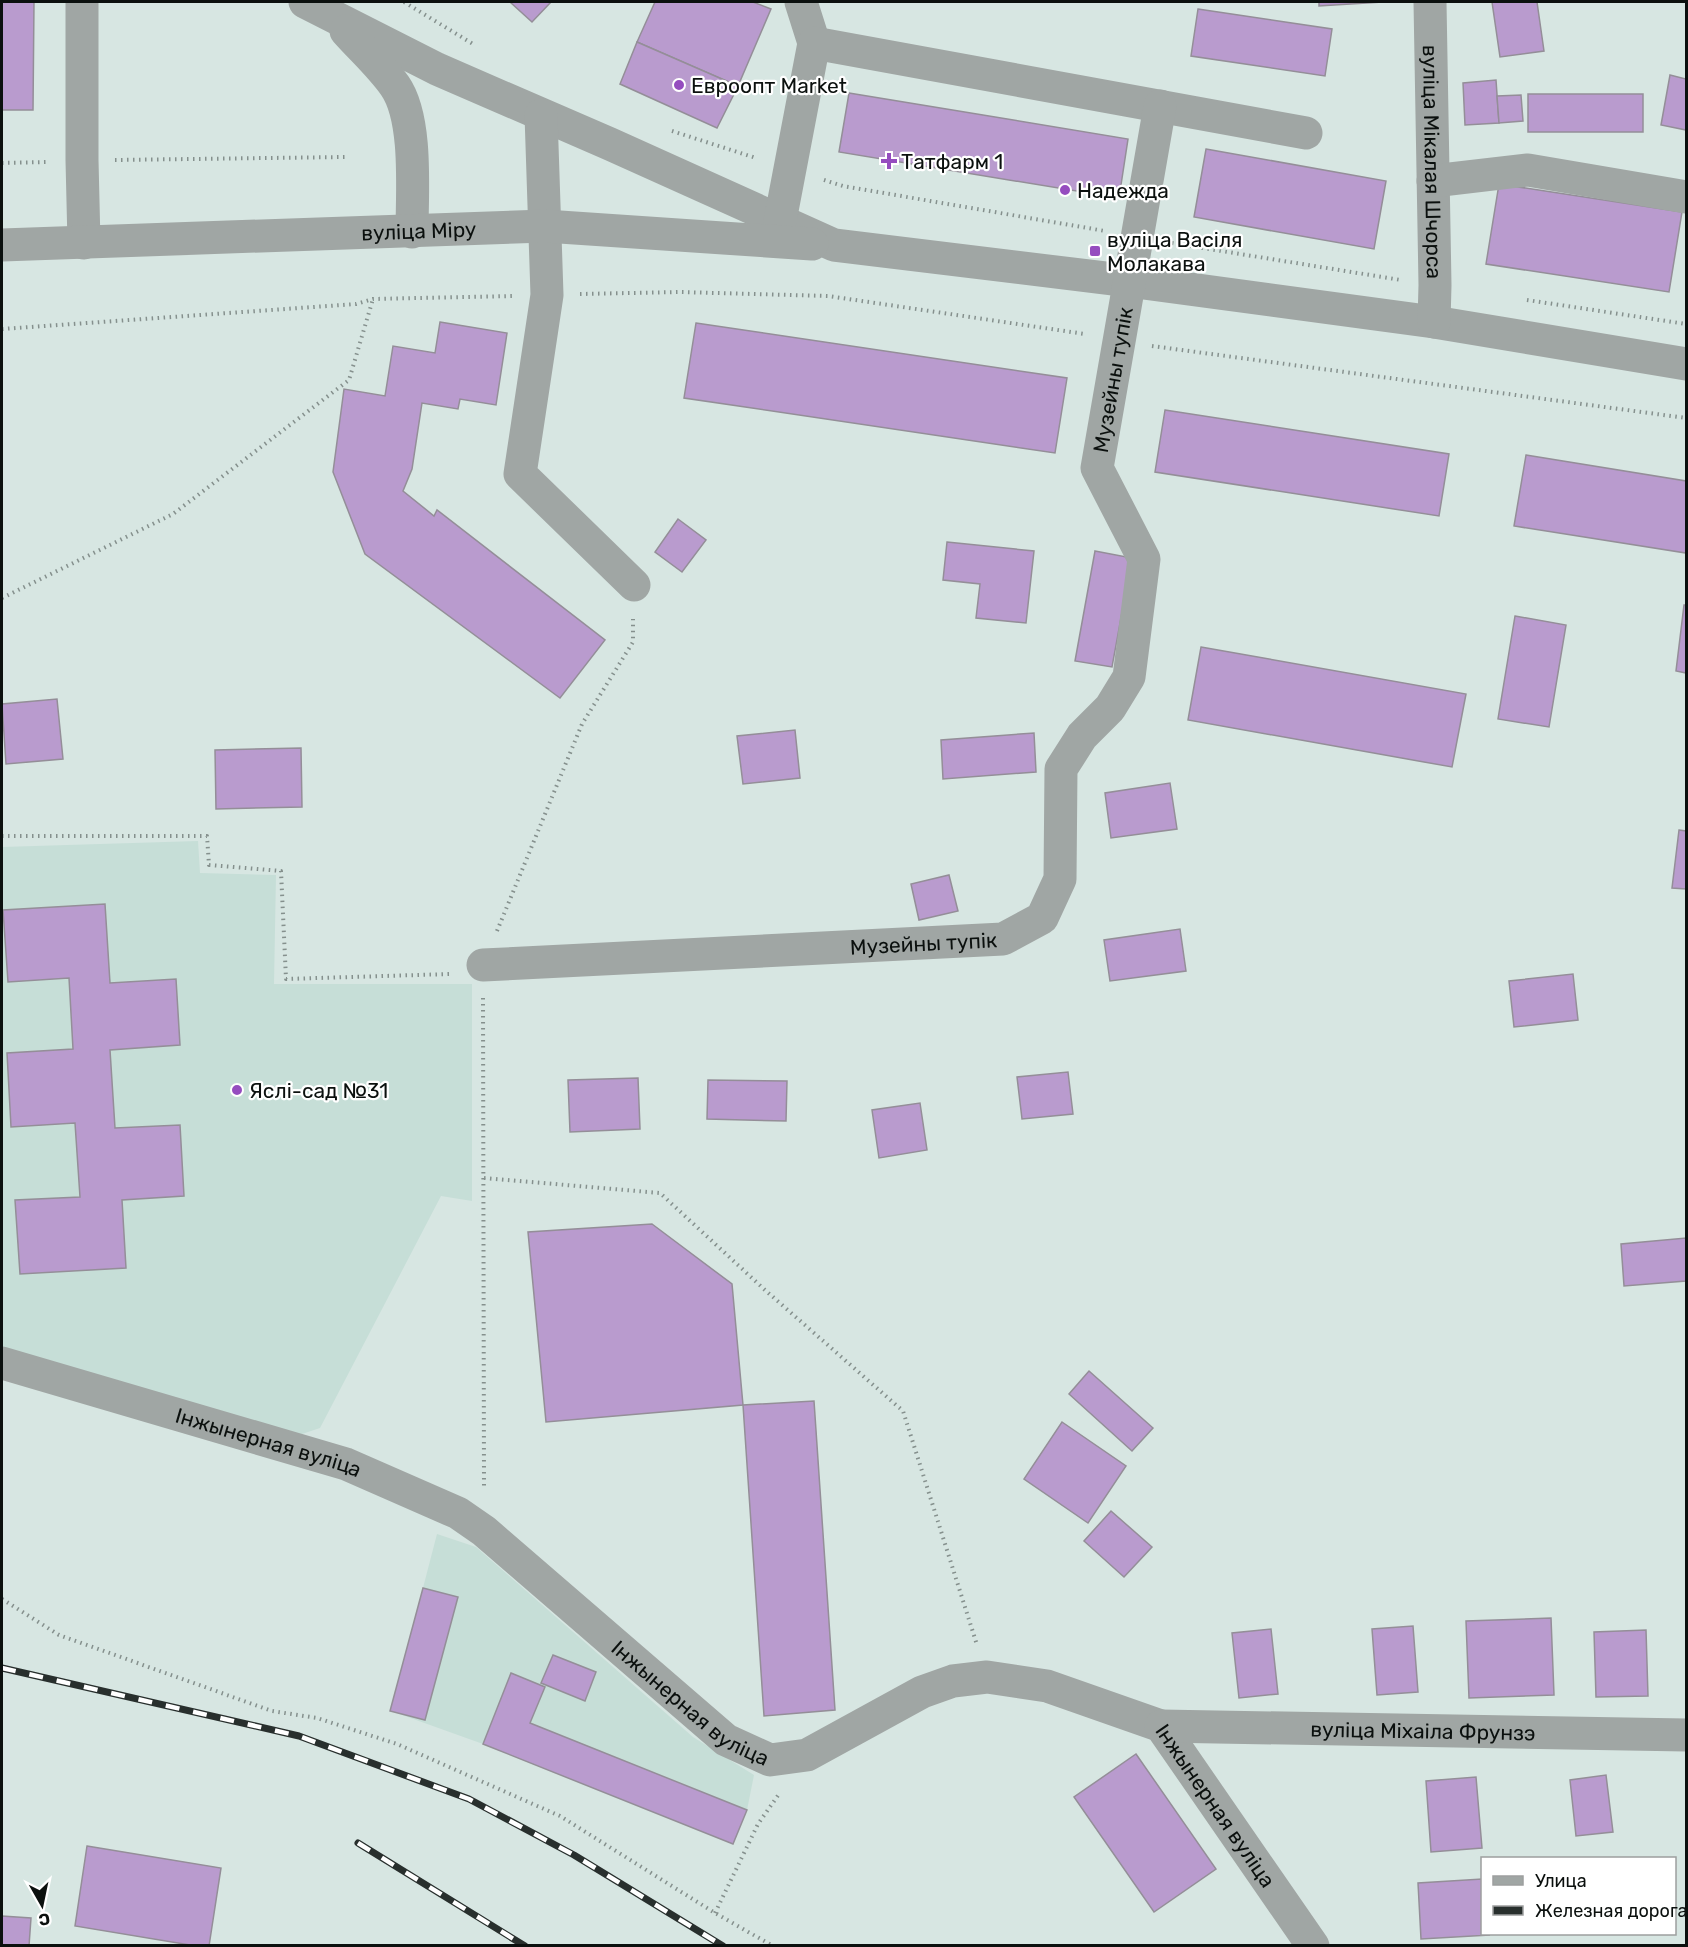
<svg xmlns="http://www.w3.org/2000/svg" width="1688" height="1947" viewBox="0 0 1688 1947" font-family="Rubik,sans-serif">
	<rect width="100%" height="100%" fill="#d7e6e2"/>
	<g fill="#c6ded7">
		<path d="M198,841L200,873L276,875L274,984H472V1201L441,1196L320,1428L296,1436L2,1350V847Z"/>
		<path d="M437,1534L476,1547L693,1737L754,1775L747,1810L733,1844L483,1744L391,1711Z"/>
	</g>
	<g fill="#b99bce" stroke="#948e98" stroke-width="1.5">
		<path d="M2,2H34L33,110H2Z"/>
		<path d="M510,2H551L532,22Z"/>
		<path d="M655,2H753L771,9L738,86L637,42Z"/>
		<path d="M1319,2H1383L1319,6Z"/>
		<path d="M1492,2H1537L1544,51L1500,57Z"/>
		<path d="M1198,9L1332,29L1325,76L1191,56Z"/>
		<path d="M637,42L738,86L717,128L620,84Z"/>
		<path d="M1670,75L1686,79V130L1661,125Z"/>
		<path d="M1496,80L1499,123L1465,125L1463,83Z"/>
		<path d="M849,93L1128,139L1119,198L839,152Z"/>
		<rect x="1528" y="94" width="115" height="38"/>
		<path d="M1521,95L1523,121L1499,123L1497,96Z"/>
		<path d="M1206,149L1386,181L1374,249L1194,217Z"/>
		<path d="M1499,184L1682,212L1669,292L1486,264Z"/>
		<path d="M440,322L507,333L496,405L460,399L458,409L422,403L412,469L403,491L434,516L437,510L605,640L560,698L365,554L333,472L344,389L385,396L393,346L435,353Z"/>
		<path d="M696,323L1067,378L1055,453L684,398Z"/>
		<path d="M1165,410L1449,454L1439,516L1155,472Z"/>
		<path d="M1526,455L1686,481V553L1514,526Z"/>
		<path d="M678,519L706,540L682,572L655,552Z"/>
		<path d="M947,542L1034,551L1026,623L976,618L980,584L943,580Z"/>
		<path d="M1095,551L1132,558L1112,667L1075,661Z"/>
		<path d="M1684,605H1686V673L1676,671Z"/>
		<path d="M1515,616L1566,625L1549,727L1498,719Z"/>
		<path d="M1201,647L1466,694L1452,767L1188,720Z"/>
		<path d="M57,699L63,759L6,764L2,704Z"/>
		<path d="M795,730L800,778L743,784L737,736Z"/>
		<path d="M1034,733L1036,772L943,779L941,740Z"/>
		<path d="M301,748L302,807L216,809L215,750Z"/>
		<path d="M1170,783L1177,829L1111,838L1105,793Z"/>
		<path d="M1679,830L1686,831V889L1672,888Z"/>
		<path d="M949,875L958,911L919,920L911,884Z"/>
		<path d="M105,904L110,983L176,979L180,1045L110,1050L115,1128L180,1125L184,1196L122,1200L126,1268L20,1274L15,1200L80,1197L75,1123L11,1127L7,1053L73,1049L69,978L8,982L3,910Z"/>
		<path d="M1180,929L1186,971L1110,981L1104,940Z"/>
		<path d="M1573,974L1578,1020L1514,1027L1509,981Z"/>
		<path d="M1068,1072L1073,1114L1022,1119L1017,1077Z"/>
		<path d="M638,1078L640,1129L570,1132L568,1080Z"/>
		<path d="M708,1080L787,1081L786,1121L707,1119Z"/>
		<path d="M920,1103L927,1150L879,1158L872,1110Z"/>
		<path d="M652,1224L732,1284L743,1405L546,1422L528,1232Z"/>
		<path d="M1686,1238V1281L1624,1286L1621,1244Z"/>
		<path d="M1089,1371L1153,1428L1132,1451L1069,1394Z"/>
		<path d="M814,1401L835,1710L764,1716L743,1405Z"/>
		<path d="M1062,1422L1126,1466L1088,1523L1024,1479Z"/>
		<path d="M1111,1511L1152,1547L1124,1577L1084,1541Z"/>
		<path d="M423,1588L458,1597L425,1720L390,1711Z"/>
		<path d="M1551,1618L1554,1695L1469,1698L1466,1621Z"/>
		<path d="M1413,1626L1418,1692L1377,1695L1372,1629Z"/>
		<path d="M1271,1629L1278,1694L1239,1698L1232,1633Z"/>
		<path d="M1646,1630L1648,1696L1596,1697L1594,1632Z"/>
		<path d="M553,1655L596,1672L585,1701L541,1683Z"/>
		<path d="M511,1673L545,1687L530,1723L747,1810L733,1844L483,1744Z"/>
		<path d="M1136,1754L1216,1869L1154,1912L1074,1797Z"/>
		<path d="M1606,1775L1613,1832L1576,1836L1570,1780Z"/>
		<path d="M1476,1777L1482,1848L1431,1852L1426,1781Z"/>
		<path d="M87,1846L221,1868L209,1946H196L75,1926Z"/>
		<path d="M1482,1879V1934L1490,1935L1421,1939L1418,1883Z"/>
		<path d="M2,1916L31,1918L29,1946H2Z"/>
	</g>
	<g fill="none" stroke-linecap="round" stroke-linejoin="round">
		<g stroke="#85908d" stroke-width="4" stroke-dasharray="1.5 4.5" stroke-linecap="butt">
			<path d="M404,2L473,44"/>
			<path d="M672,131L756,158"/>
			<path d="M115,160L345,157"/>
			<path d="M2,163L48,162"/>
			<path d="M824,180L843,186L1105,231"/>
			<path d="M1172,243L1401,280"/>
			<path d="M580,294L679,292L828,296L1085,334"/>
			<path d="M1527,300L1686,324"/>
			<path d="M2,329L356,304L373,299L512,296"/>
			<path d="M1152,346L1686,418"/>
			<path d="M2,598L173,514L349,380L373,299"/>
			<path d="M2,836H207L209,865L281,871L286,979L450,974"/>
			<path d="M497,931L582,724L633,642V619"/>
			<path d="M483,998L484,1488"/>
			<path d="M484,1178L660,1193L765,1290L903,1411L977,1645"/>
			<path d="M2,1599L59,1635L272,1711L317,1718L397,1744L560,1816L715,1913L773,1946"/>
			<path d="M715,1913L758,1824L779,1794"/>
		</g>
		<g stroke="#a0a6a4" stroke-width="33">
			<path d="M82,2V160L84,243"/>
			<path d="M305,2L437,69L610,144L834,245L1130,281L1434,322L1686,364"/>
			<path d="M801,2L814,43"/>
			<path id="s1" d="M1430,2L1435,285L1434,322"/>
			<path d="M346,31C362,49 381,66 395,86C418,119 412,193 412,232"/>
			<path d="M541,115L547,295L520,474L634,585"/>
			<path d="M1433,181L1528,170L1686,197"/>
			<path d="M780,221L814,43L1306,133"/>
			<path id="s2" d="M2,245L545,226L812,244"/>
			<path id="s3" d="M483,965L1003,939L1042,918L1060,879L1061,769L1082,736L1110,708L1129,677L1144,559L1097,468L1160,106"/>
			<path id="s4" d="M2,1363L346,1464L458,1513L484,1531L726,1740L770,1760L807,1755L922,1692L953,1681L987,1677L1047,1686L1161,1726L1313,1946"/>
			<path id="s5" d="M1161,1726L1686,1735"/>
		</g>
		<defs>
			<g id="rail">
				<path d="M2,1668L299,1736L469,1799L574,1855L723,1946"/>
				<path d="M358,1843L525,1946"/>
			</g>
		</defs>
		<use href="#rail" stroke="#282f2d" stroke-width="7"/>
		<use href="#rail" stroke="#fff" stroke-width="4.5" stroke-dasharray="14" stroke-linecap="butt"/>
	</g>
	<g fill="#954cbf" stroke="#fff" stroke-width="2">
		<circle cx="679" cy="85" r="6"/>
		<path d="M886 152h6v6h6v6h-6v6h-6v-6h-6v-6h6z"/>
		<circle cx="1065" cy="190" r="6"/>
		<rect x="1089" y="245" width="12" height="12" rx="3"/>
		<circle cx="237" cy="1090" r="6"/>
	</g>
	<g text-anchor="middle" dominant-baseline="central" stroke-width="4.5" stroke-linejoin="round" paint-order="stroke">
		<g font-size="21" fill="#0b100e" stroke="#fff" text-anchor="start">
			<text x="691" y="85">Евроопт Market</text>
			<text x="901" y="161">Татфарм 1</text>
			<text x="1077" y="190">Надежда</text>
			<text x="1107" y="239">вуліца Васіля<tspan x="1107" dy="24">Молакава</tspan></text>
			<text x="249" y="1090">Яслі-сад №31</text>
		</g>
		<g font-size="21" fill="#0b100e" stroke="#fff">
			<text stroke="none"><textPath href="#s1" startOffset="160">вуліца Мікалая Шчорса</textPath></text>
			<text stroke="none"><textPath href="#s2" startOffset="417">вуліца Міру</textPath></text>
			<text stroke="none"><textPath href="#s3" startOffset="1144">Музейны тупік</textPath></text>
			<text stroke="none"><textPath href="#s3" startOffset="441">Музейны тупік</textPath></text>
			<text stroke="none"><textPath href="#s4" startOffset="278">Інжынерная вуліца</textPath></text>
			<text stroke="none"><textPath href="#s4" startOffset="782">Інжынерная вуліца</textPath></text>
			<text stroke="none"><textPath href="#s5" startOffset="262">вуліца Міхаіла Фрунзэ</textPath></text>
			<text stroke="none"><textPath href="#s4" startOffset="1394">Інжынерная вуліца</textPath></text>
		</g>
	</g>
	<rect width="1688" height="1947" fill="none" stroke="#0b100e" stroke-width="6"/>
	<rect x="1481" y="1857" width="195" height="78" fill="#ffffff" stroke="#9d9f9f" stroke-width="1.5"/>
	<rect x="1493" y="1876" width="30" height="9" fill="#a0a6a4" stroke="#9d9f9f" stroke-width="1.5"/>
	<text x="1535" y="1887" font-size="18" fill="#0b100e">Улица</text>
	<rect x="1493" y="1906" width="30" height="9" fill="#282f2d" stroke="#9d9f9f" stroke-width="1.5"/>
	<text x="1535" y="1917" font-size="18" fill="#0b100e">Железная дорога</text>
	<g transform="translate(42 1905) rotate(171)" stroke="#ffffff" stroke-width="4.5" paint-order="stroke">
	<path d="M0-4.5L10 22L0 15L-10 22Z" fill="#0b100e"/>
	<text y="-9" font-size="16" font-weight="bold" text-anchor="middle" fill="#0b100e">С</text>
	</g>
</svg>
